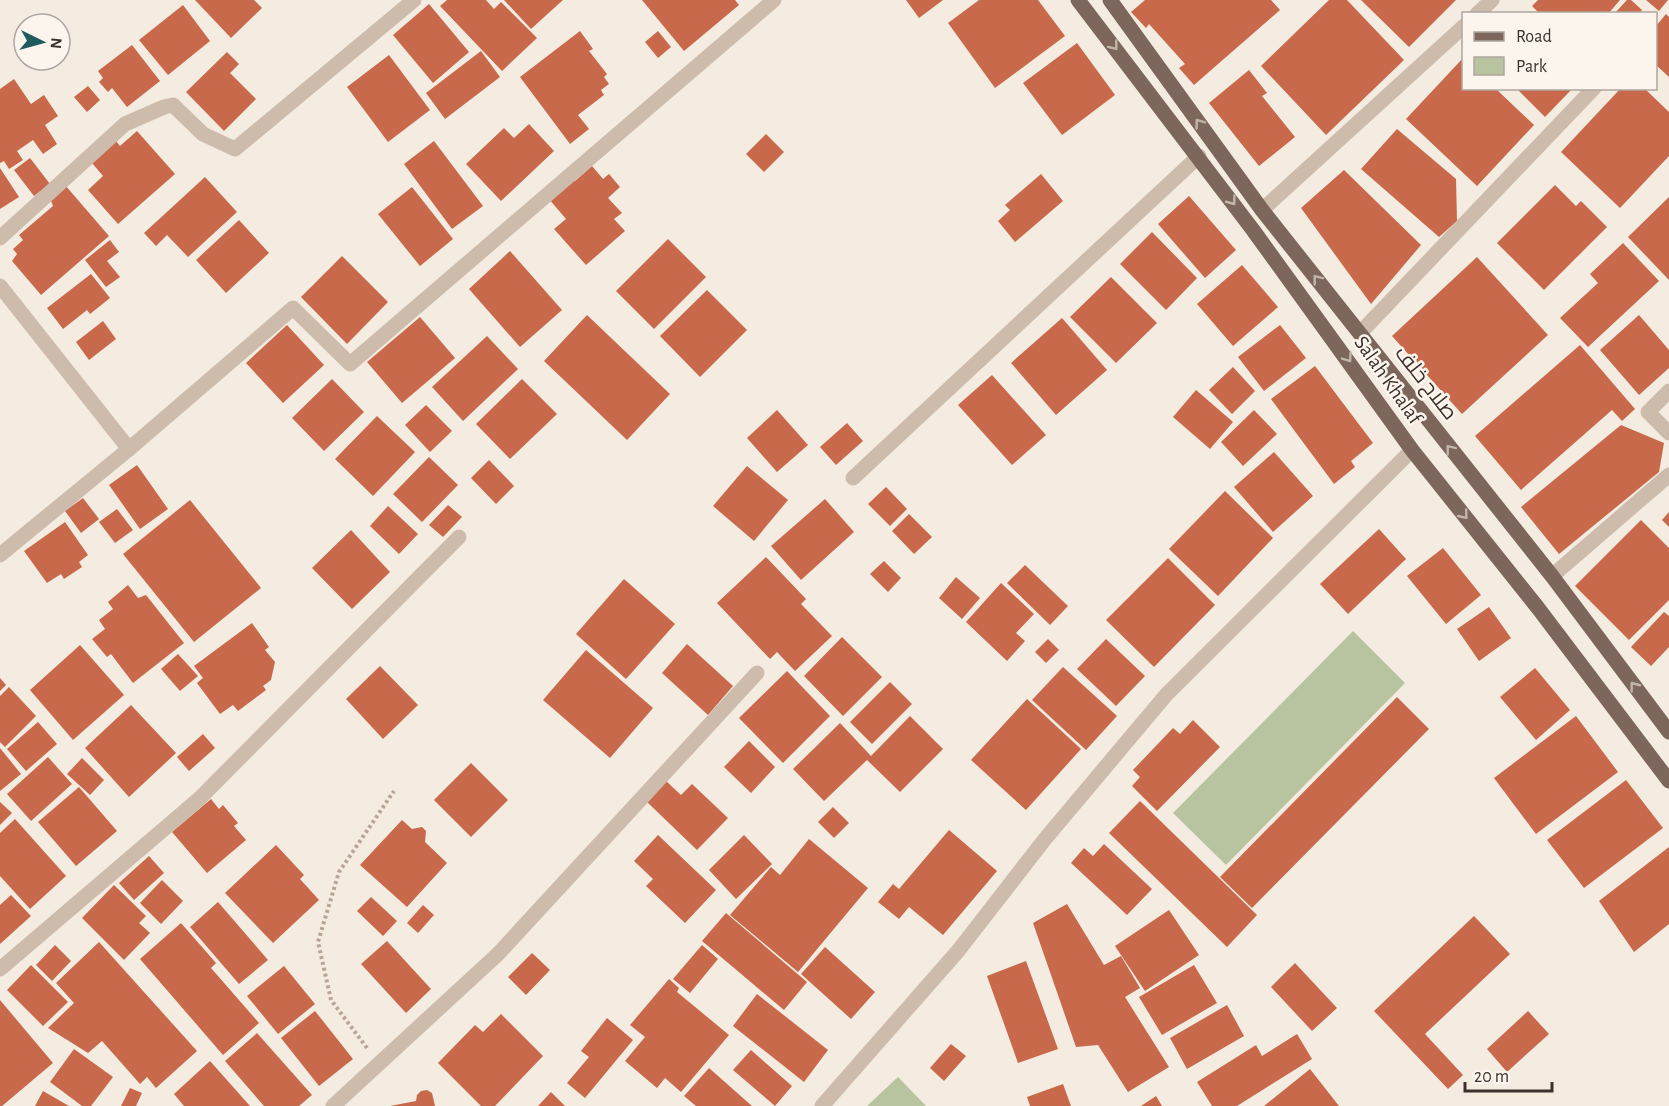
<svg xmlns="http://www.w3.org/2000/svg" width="1669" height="1106" viewBox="0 0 1669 1106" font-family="'Alegreya Sans',Cairo,sans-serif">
	<rect width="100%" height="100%" fill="#f4ebe1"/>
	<g fill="#b8c4a0">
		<path d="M1353,631L1405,683L1226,865L1173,813Z"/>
		<path d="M898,1077L926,1106H867Z"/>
	</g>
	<g fill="#c8694b">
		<path d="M195,0H254L262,8L231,38Z"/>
		<path d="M447,0H486L494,9L501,2L537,38L502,71L440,6Z"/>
		<path d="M504,0H563L531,29Z"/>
		<path d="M642,0H735L739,5L684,51Z"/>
		<path d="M906,0H943L919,18Z"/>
		<path d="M979,0H1038L1065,36L995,88L948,23Z"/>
		<path d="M1145,0H1271L1280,10L1194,85L1179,68L1185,64L1149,24L1146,28L1131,12Z"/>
		<path d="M1329,0H1347L1404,60L1326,135L1261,66Z"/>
		<path d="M1361,0H1456L1409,47Z"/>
		<path d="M1538,0H1620L1608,14H1540L1532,6Z"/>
		<path d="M1627,0H1631L1642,10L1639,14H1614Z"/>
		<path d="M1646,0H1668L1659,11Z"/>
		<path d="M429,4L469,52L433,83L393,35Z"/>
		<path d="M183,5L210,41L168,75L139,40Z"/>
		<path d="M1666,14L1669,17V77L1656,65V26Z"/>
		<path d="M580,31L593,49L589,51L607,74L604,77L609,84L601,90L604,95L578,115L589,129L570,144L520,77Z"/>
		<path d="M658,31L671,47L658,58L645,42Z"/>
		<path d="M1077,43L1115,95L1062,135L1023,83Z"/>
		<path d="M132,45L160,81L127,107L112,88L108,92L99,82L103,78L98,71Z"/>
		<path d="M481,51L500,77L445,119L426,93Z"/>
		<path d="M227,52L239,64L230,73L256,99L224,131L186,92Z"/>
		<path d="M389,55L430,110L388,142L347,87Z"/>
		<path d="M1464,57V88H1495L1534,125L1477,186L1406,119Z"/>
		<path d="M1249,70L1267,93L1262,96L1295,137L1259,166L1209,103Z"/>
		<path d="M14,79L31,104L44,95L58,116L45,125L57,144L43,154L33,140L17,151L23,160L9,169L4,161L0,163V89Z"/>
		<path d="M88,86L100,100L87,112L74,97Z"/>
		<path d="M1516,88H1573L1545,117Z"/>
		<path d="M1621,88H1644L1669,112V156L1620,208L1561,152Z"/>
		<path d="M529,124L554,151L501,201L466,164L504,128L514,138Z"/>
		<path d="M1397,129L1456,179L1457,221L1439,237L1361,169Z"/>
		<path d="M137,131L175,174L118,224L88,190L103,176L92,163L116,141L120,146Z"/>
		<path d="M766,134L784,152L764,172L746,154Z"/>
		<path d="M434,141L483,206L452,229L404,164Z"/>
		<path d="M30,158L50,184L34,196L14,170Z"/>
		<path d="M592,166L603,179L609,174L620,187L608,198L622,213L614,219L625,231L586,265L554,229L566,219L549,199L572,178L575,181Z"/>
		<path d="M0,168L19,197L0,209Z"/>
		<path d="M1344,170L1421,245L1371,304L1301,208Z"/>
		<path d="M1041,174L1063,201L1015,242L998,221L1010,210L1005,205Z"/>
		<path d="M205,177L237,212L188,257L167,235L156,246L144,233Z"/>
		<path d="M65,185L109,236L41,295L12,261L17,254L13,249L23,240L19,235L53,206L50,198Z"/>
		<path d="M1555,185L1576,206L1581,201L1607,227L1544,290L1497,243Z"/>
		<path d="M412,187L453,239L420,266L378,214Z"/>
		<path d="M1189,196L1236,250L1205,278L1158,224Z"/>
		<path d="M1669,197V280L1628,237Z"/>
		<path d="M239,220L269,253L226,293L196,260Z"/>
		<path d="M1152,232L1197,278L1166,310L1120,264Z"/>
		<path d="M668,239L706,277L654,329L616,291Z"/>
		<path d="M110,240L119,252L107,261L120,277L106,287L85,260Z"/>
		<path d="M1623,243L1659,281L1588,347L1560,318L1598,283L1590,274Z"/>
		<path d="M510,251L562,310L520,347L469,289Z"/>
		<path d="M342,256L388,302L347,344L301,297Z"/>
		<path d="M1477,257L1548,335L1462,414L1392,336Z"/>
		<path d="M1242,265L1278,307L1233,346L1197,304Z"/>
		<path d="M91,274L110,298L90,314L87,310L63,329L47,308Z"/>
		<path d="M1111,277L1157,323L1116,363L1070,317Z"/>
		<path d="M707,290L747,330L700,377L660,336Z"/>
		<path d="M587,315L670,394L627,440L544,361Z"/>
		<path d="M1639,315L1669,350V368L1639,395L1600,350Z"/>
		<path d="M420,317L455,358L402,403L367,362Z"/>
		<path d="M1062,318L1107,370L1056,415L1011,363Z"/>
		<path d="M103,321L116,339L89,360L76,342Z"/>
		<path d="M287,325L324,365L283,403L246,363Z"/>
		<path d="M1280,325L1306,358L1264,391L1238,357Z"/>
		<path d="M487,336L518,369L463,421L432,387Z"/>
		<path d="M1580,345L1635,409L1622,421L1612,410L1521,490L1475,436Z"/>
		<path d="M1315,366L1373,443L1351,461L1355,467L1334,484L1271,399Z"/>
		<path d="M1233,367L1255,391L1232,414L1209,390Z"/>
		<path d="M992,375L1046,435L1012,465L958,405Z"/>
		<path d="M332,379L364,412L324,451L292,418Z"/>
		<path d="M522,379L557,414L510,459L476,424Z"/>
		<path d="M1196,390L1233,422L1210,449L1173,417Z"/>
		<path d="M426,405L452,431L430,452L405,425Z"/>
		<path d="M777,410L808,445L777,472L747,438Z"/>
		<path d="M1254,410L1277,434L1243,466L1221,442Z"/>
		<path d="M377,416L415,452L373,496L335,459Z"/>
		<path d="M847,423L863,441L836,465L820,447Z"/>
		<path d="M1621,425L1664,443L1659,472L1559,554L1521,507Z"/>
		<path d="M1274,452L1313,496L1273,532L1234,487Z"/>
		<path d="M429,457L458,485L422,522L393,494Z"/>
		<path d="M489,460L514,486L496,504L471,478Z"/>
		<path d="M137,465L168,509L140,529L109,485Z"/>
		<path d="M747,466L788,500L754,541L713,506Z"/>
		<path d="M886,487L907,509L890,526L868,504Z"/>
		<path d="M1225,491L1273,538L1218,596L1169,549Z"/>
		<path d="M83,498L99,519L81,533L65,511Z"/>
		<path d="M825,499L854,532L801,580L771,546Z"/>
		<path d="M190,500L261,588L194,642L123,554Z"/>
		<path d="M448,505L462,517L443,537L429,525Z"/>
		<path d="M388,506L418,534L399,554L370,526Z"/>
		<path d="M117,509L133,530L115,543L99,522Z"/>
		<path d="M1669,512V527L1662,520Z"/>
		<path d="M909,514L932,537L914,554L892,531Z"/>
		<path d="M1641,520L1669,548V600L1629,640L1575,586Z"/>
		<path d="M65,522L88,555L79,562L82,567L64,579L61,574L47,583L24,551Z"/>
		<path d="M1379,529L1406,559L1348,614L1320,584Z"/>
		<path d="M351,530L390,572L352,609L312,568Z"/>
		<path d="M1443,548L1481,595L1446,624L1407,576Z"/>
		<path d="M766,557L806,599L801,604L832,636L795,671L777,652L770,659L717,603Z"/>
		<path d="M1168,558L1215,605L1154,667L1106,620Z"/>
		<path d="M884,561L901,578L888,592L870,574Z"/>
		<path d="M1025,565L1068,606L1050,625L1007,583Z"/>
		<path d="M956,577L980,598L962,619L939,598Z"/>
		<path d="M624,579L675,624L626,679L576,634Z"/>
		<path d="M1001,583L1034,614L1016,633L1025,641L1007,661L966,622Z"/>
		<path d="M128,585L138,598L146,595L184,643L133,683L111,654L107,657L92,639L105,629L99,620L113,609L108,602Z"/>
		<path d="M1489,607L1511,638L1479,661L1457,629Z"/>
		<path d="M1664,612L1669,616V647L1651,666L1631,647Z"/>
		<path d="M252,623L269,647L265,650L275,662L271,680L263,686L266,690L238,711L233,705L220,714L197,683L203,678L194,666Z"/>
		<path d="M842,637L882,677L843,716L804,676Z"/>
		<path d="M1048,639L1059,650L1046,663L1035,652Z"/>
		<path d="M1106,639L1145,676L1116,706L1077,669Z"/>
		<path d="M687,644L733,686L708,715L662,673Z"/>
		<path d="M80,645L124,695L73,740L30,690Z"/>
		<path d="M586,650L653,708L610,758L543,700Z"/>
		<path d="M178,654L198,676L180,691L161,669Z"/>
		<path d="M380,666L418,705L383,739L346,699Z"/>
		<path d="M1063,667L1117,716L1086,750L1032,700Z"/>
		<path d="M1535,668L1570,710L1536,740L1500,697Z"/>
		<path d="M787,671L830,716L783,763L739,718Z"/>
		<path d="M0,678L6,685L0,691Z"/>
		<path d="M890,682L912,704L872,744L850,722Z"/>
		<path d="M9,687L36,716L5,747L0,742V696Z"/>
		<path d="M1397,697L1429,729L1252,908L1220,877Z"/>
		<path d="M1027,699L1081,749L1026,810L971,760Z"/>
		<path d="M131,705L176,753L129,797L85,748Z"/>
		<path d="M910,716L943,749L900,792L867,760L824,801L793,769L840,723L871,756Z"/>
		<path d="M1576,716L1618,772L1536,834L1494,778Z"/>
		<path d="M1193,720L1220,747L1157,811L1132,786L1140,777L1133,770L1173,728L1180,734Z"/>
		<path d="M38,722L57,744L26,771L7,749Z"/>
		<path d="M203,734L215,748L189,771L177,757Z"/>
		<path d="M749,741L775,767L751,793L724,767Z"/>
		<path d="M0,748L21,774L0,791Z"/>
		<path d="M48,757L72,784L31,821L7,794Z"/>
		<path d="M82,758L104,780L90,795L67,774Z"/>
		<path d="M471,763L508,800L471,837L434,800Z"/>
		<path d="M665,780L681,795L692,784L728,818L697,850L646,801Z"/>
		<path d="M1626,780L1663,828L1584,888L1547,840Z"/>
		<path d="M79,787L117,831L76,866L38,822Z"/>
		<path d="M211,799L219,809L223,805L238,823L234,826L246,840L207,873L172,832Z"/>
		<path d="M1140,801L1257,915L1227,947L1109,833Z"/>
		<path d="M0,802L12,813L0,825Z"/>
		<path d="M833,807L849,823L834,838L818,822Z"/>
		<path d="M15,819L66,876L30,909L0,876V833Z"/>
		<path d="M402,820L412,829L422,827L426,831L425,842L447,863L407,907L360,865Z"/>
		<path d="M949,830L997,871L943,935L909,907L899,919L878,902L893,884L899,889Z"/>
		<path d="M658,835L716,890L685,923L646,886L653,879L634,861Z"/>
		<path d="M744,835L772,864L736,899L709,870Z"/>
		<path d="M809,839L868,888L798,972L730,915L771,867L780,875Z"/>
		<path d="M1104,844L1152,889L1127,915L1071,863L1084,848L1093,856Z"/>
		<path d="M276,845L304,875L300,879L319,900L273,943L225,893Z"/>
		<path d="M1669,847V924L1634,952L1599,901Z"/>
		<path d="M149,856L164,873L134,900L119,883Z"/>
		<path d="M162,880L183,901L161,924L140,903Z"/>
		<path d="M114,885L146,916L139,923L150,933L124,960L82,918Z"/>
		<path d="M11,895L31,916L0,944V905Z"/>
		<path d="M371,897L397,921L383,936L357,911Z"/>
		<path d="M218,902L268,960L239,984L190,927Z"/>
		<path d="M1067,904L1104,965L1121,956L1140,988L1125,997L1169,1067L1128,1092L1098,1045L1076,1047L1033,923Z"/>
		<path d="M423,905L434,915L418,933L407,923Z"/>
		<path d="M1169,910L1199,955L1145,991L1115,946Z"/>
		<path d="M726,913L807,982L784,1010L702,941Z"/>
		<path d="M1474,916L1510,954L1425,1034L1463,1075L1448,1089L1374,1011Z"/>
		<path d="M181,923L216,963L211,968L259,1023L223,1055L140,959Z"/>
		<path d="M387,941L431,989L406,1013L361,964Z"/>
		<path d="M99,942L197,1051L156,1088L147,1077L140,1084L102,1041L88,1053L48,1028L74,1003L56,983Z"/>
		<path d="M55,945L71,961L52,981L36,965Z"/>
		<path d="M702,945L718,959L690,993L673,979Z"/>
		<path d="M825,947L875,992L851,1019L801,974Z"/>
		<path d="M532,953L550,970L526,995L508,977Z"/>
		<path d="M1026,961L1058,1049L1018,1063L987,976Z"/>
		<path d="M1295,963L1337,1008L1312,1031L1271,987Z"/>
		<path d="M31,965L68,1002L43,1026L7,990Z"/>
		<path d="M1194,965L1217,1003L1162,1035L1139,997Z"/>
		<path d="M284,966L315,1004L278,1034L247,996Z"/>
		<path d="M669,979L679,988L677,992L729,1035L681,1092L665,1078L657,1088L625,1061L645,1037L630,1025Z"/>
		<path d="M757,994L828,1050L804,1082L733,1026Z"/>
		<path d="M0,1000L53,1063L2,1106H0Z"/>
		<path d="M1227,1005L1244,1036L1187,1069L1170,1038Z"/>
		<path d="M315,1011L353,1059L319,1086L281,1038Z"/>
		<path d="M1528,1011L1549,1034L1507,1072L1487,1049Z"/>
		<path d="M501,1014L543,1056L495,1106H481L438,1063L475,1025L483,1032Z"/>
		<path d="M607,1018L633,1040L585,1098L567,1083L589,1057L581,1051Z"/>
		<path d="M257,1033L312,1095L299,1106H264L225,1061Z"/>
		<path d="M1297,1034L1312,1059L1237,1106H1212L1197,1082L1256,1045L1262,1056Z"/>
		<path d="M951,1044L966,1056L944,1081L930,1068Z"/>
		<path d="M74,1049L113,1077L91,1106H82L50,1082Z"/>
		<path d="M751,1050L792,1086L775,1106L733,1070Z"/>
		<path d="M210,1061L250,1106H184L174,1094Z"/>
		<path d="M709,1068L752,1106H696L684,1096Z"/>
		<path d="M1310,1069L1339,1106H1264Z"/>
		<path d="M1063,1084L1071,1106H1030L1027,1097Z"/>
		<path d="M130,1088L142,1093L136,1106H121Z"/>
		<path d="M427,1090L432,1093L435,1106H390L416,1101L417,1095L421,1091Z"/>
		<path d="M43,1091L69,1106H35Z"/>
		<path d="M551,1092L565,1106H538Z"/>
		<path d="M1156,1096L1162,1106H1141Z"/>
	</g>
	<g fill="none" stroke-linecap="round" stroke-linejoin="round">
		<path stroke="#b9a596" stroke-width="4" stroke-dasharray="3 3" stroke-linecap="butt" d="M367,1048L331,1000L318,942L339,872L394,791"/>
		<g stroke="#cdbbac" stroke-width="15">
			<path d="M1477,14L1492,0"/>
			<path d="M1262,210L1464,26"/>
			<path d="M0,238L125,124L164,107L173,105L203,134L235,149L414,0"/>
			<path d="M0,286L129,449"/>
			<path d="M1360,333L1594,88"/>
			<path d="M1669,391L1648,412L1669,433"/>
			<path d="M853,478L1199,156"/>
			<path d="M0,555L129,449L293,308L350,364L774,0"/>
			<path d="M1552,576L1669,475"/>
			<path d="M0,969L199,799L459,537"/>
			<path d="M333,1106L498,954L757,673"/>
			<path d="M822,1106L958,951L1045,839L1166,695L1412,450"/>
		</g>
		<g stroke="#7d675c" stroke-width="15">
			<path d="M1078,0L1253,230L1412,450L1538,608L1669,781"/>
			<path d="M1110,0L1262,210L1552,576L1669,732"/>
		</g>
	</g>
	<defs><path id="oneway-chevron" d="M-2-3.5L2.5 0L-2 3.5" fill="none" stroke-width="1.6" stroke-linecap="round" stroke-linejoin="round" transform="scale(1.5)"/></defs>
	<g stroke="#c2b5ac">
		<use href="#oneway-chevron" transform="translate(1114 46) rotate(52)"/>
		<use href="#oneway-chevron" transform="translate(1199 123) rotate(-126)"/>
		<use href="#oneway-chevron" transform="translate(1232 201) rotate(53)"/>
		<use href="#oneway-chevron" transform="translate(1317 279) rotate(-128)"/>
		<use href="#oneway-chevron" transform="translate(1348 358) rotate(55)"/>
		<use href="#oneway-chevron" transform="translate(1450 449) rotate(-128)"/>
		<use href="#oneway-chevron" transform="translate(1464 515) rotate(51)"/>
		<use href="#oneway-chevron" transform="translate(1634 686) rotate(-127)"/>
	</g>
	<g text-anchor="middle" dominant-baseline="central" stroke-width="5" stroke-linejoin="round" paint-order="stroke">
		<g font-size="21" fill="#3b302b" stroke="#fbf5ee">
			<text transform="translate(1388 380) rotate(55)">Salah Khalaf</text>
			<text transform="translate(1426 383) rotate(52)">صلاح خلف</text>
		</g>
	</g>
	<rect x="1462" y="12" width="195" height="78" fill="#fbf5ee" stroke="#aea6a0" stroke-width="1.5"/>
	<rect x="1474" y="32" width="30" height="9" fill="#7d675c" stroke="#aea6a0" stroke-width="1.5"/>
	<text x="1516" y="42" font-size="18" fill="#3b302b">Road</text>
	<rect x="1474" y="57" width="30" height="18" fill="#b8c4a0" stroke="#aea6a0" stroke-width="1.5"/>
	<text x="1516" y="72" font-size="18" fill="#3b302b">Park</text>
	<g transform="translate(42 42) rotate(95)"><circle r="28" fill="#fbf5ee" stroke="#aea6a0" stroke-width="1.5"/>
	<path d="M0-4.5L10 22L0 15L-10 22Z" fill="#1f5a5e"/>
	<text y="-9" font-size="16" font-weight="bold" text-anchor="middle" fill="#3b302b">N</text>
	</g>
	<path d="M1465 1082v9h87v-9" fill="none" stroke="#3b302b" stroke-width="3"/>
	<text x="1474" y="1082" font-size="18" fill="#3b302b" stroke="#fbf5ee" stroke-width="4.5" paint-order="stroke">20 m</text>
</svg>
